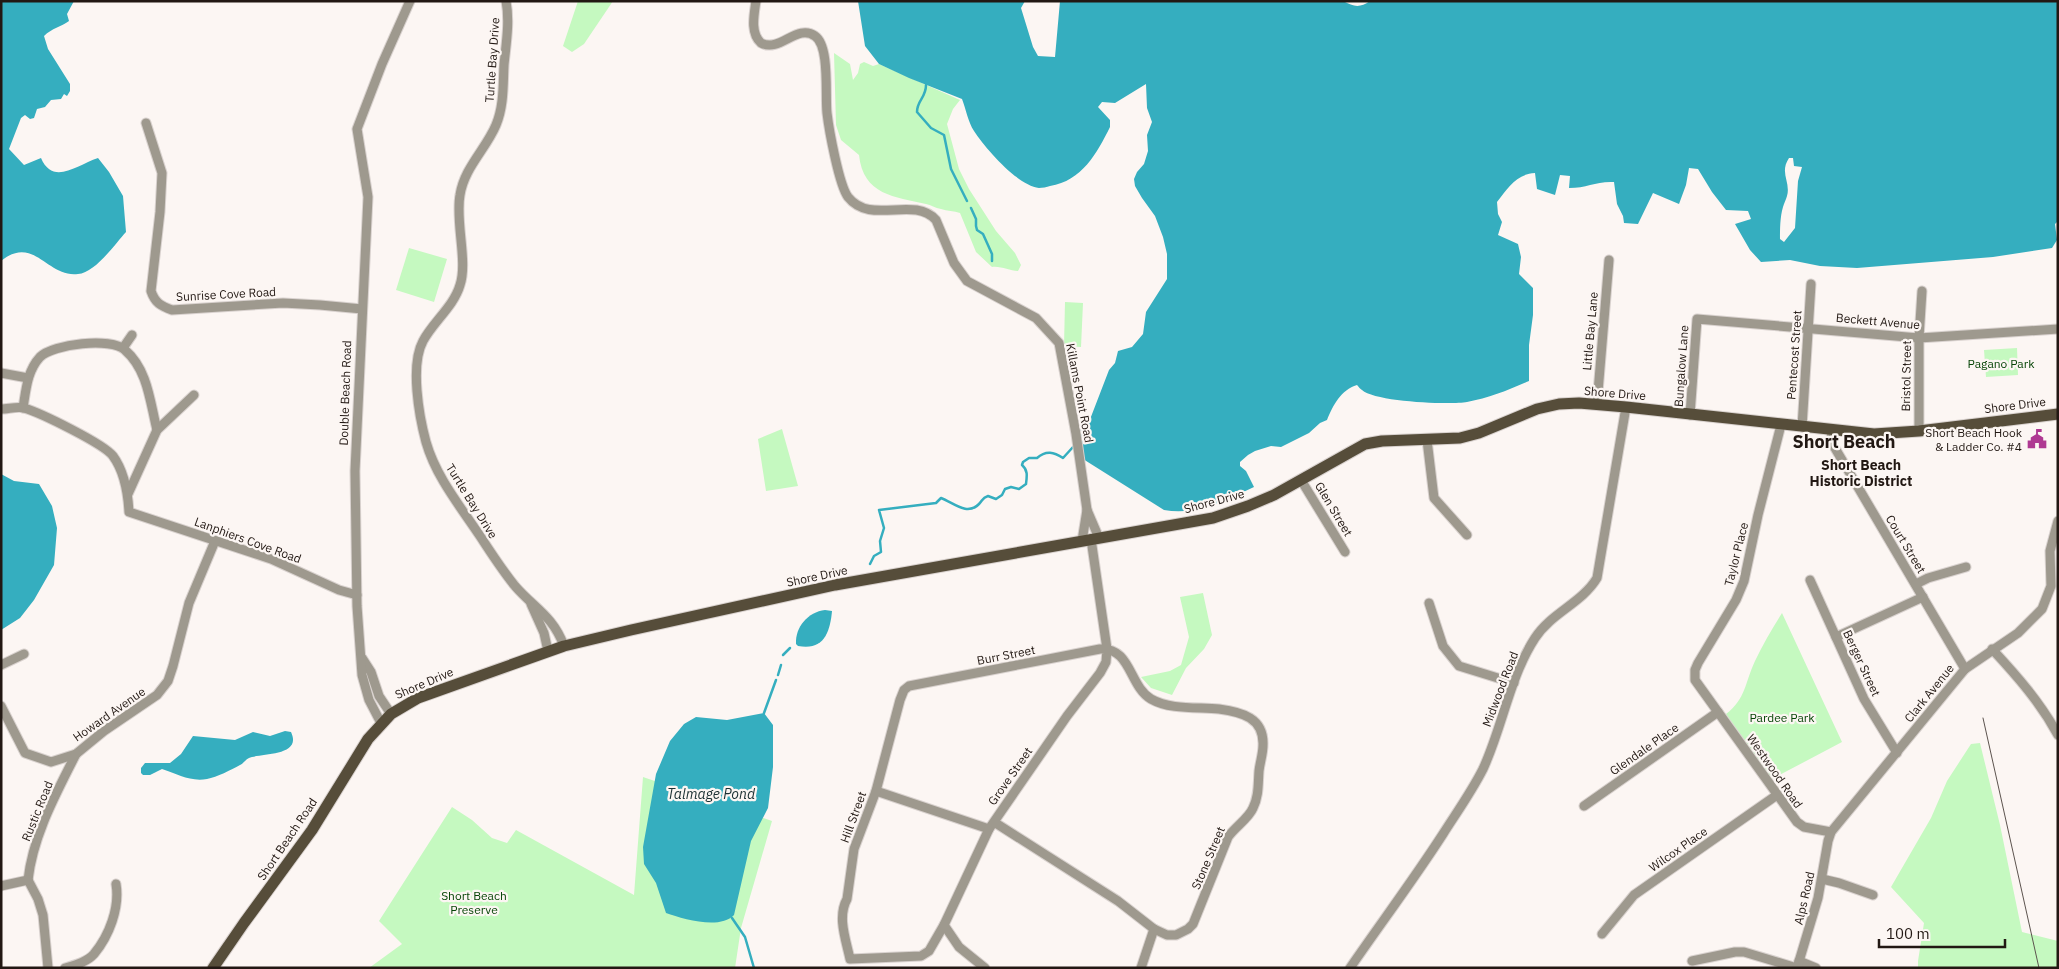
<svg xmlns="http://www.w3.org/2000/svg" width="2059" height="969" viewBox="0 0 2059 969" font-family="'IBM Plex Sans',sans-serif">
	<rect width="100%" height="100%" fill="#fcf6f3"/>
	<g fill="#c5f9c0">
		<path d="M578,1H613L584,44L572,52L563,46Z"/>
		<path d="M834,53L850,64L853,80L858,73L860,64L864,62L873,66L879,64L960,100L953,109L947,124L959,169L969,189L996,231L1015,253L1021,265L1018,271C1009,271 1002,266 992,267L976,252L960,213C954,211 947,211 941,209C935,208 931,205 926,204C895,197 863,195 859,155L841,140L836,125Z"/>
		<path d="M409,248L447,259L434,302L396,290Z"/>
		<path d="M1065,302L1083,303L1081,347L1064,346Z"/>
		<path d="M2017,348L2018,375L1986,377L1984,350Z"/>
		<path d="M782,429L798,486L766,491L758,439Z"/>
		<path d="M1203,593L1212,635L1204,649L1186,668L1172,695L1151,688L1141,677L1170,671L1181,665L1189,637L1180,597Z"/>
		<path d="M1782,613L1842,742L1772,779L1726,714C1746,699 1745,682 1755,661C1763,644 1772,629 1782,613Z"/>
		<path d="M1980,743L2000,825L2022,932L2058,941V968H1918V961L1924,923L1891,887L1931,818L1947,781L1971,744Z"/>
		<path d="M643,777L772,821L741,928L735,968H369L402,944L379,921L452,807L472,820L492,838L507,843L516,830L634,895Z"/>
	</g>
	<g fill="#35aebf" fill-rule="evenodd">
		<path d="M1,1H74L67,14L69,21C61,27 52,28 44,36L48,49L70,84V91L67,96L64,94L61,99L51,100L45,107L37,109L34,118L30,119L25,115L21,118L9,149L24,165L41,158C53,186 77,165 98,158L109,172L123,196L126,232C115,244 95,273 78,274C47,278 34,234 1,261Z"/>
		<path d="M858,1H1025L1021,8L1033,47L1038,56L1055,57L1060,1H1343C1354,7 1360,8 1370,1H2058V221L2055,224L2057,240L2052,248L1993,257L1857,268L1820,266L1790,260L1761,262L1750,250L1735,224L1751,219L1748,211L1726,210L1712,192L1698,169L1689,168L1686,185L1679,204L1653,193L1638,224L1624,223L1623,216L1617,204L1614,182C1596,181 1587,188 1569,188L1570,176L1560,175L1555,195L1537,189L1535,173C1516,174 1508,188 1497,202L1498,214L1502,222L1498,235L1518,244L1521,257L1519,274L1533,288V315L1529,345V381C1509,390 1489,398 1467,402C1450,405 1375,402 1362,390C1360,389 1359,387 1357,385C1341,390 1333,405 1327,420L1320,423L1309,433L1281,447L1271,446L1255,451L1248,455L1240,462V466L1246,471L1254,487C1225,500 1197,516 1164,510L1083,459L1078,426L1089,422L1109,370L1115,363L1118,351L1132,347L1143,334L1146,312L1167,279V254L1163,237L1155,216L1142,198L1135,186L1134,179L1137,172L1144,164L1148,151L1147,135L1152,122L1147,108L1146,84L1115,103L1102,102L1098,107L1110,120V127C1097,153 1082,181 1050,186C1047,187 1042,188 1039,188C1017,185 986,149 974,131C968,122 966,109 962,99L909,78L879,64L865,46ZM1789,158H1793L1794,166L1802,167L1798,181L1795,228L1784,242L1780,239C1780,229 1780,217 1783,207C1784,203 1786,200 1787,196C1791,182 1779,173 1789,158Z"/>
		<path d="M1,474L14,481L39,484L52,506L57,528L54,565L34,600L20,618L1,630Z"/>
		<path d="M825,610L832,611C830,632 824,651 798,646L796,644C795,627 808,612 825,610Z"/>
		<path d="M764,713L773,725V767L768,808L751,841L734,915C720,930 683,919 666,913L656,883L644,864L643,847L656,774L670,741L684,724L696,717L727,720Z"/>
		<path d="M285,731L291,732C303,757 259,753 249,758C245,760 243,764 240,765C231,770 217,777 207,779C190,782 178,774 162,769L150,775H143L141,773V768L145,763H170L181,754L193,736L235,740L253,732L270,736Z"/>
	</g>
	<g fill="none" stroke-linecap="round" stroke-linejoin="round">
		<g stroke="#35aebf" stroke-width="2.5">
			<path d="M926,85C926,98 917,100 917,112L931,128L944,135L951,169L967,201"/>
			<path d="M971,208L976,219V226L977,230L983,234L992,254V261"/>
			<path d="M870,564L874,556L881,552L880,541L884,528L879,510L936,503L941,498C954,503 967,516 979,504C983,500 982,498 988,496L996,499L1002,495L1005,489L1011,487L1019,489L1026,484C1027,476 1028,470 1022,465L1023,462L1029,458H1037C1046,450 1054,452 1063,458L1073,447"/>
			<path d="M783,655L790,648"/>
			<path d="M778,675L781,665"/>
			<path d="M764,713L776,680"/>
			<path d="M732,918L745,937L754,968"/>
		</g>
		<defs>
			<g id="minor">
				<path d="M506,1C510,22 506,44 504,65C503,85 504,106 496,125C486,149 464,168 460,195C455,221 468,262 460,285C454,306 433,322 423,341C410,365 419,416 426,442C436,477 460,506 480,536C491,553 502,570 515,586C534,608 553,616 564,646"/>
				<path d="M756,1C754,15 750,33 761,43C780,53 797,23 815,36C830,46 825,95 827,113C829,130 839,185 848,197C871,226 913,195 936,220L954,263L967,281L1036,318L1059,343L1076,434L1087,510L1099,538"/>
				<path d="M146,123L162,173L160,212L151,291C155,303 161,306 172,310L283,303L320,305L362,309"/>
				<path d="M123,348L132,335"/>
				<path d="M1,373L28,378"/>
				<path d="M1597,404L1609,260"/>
				<path d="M23,408C26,390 27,371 40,357C53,344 111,337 125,350C148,370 150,402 157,430"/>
				<path d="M1,409C8,409 18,406 24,408C41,413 104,444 113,456C124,471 128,494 129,512L271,559L339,590L357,595"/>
				<path d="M1690,415L1697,319L1919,338L2058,329"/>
				<path d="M1781,425L1758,515L1744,581L1736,600L1698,663L1695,670V680L1797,822L1804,827L1831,832"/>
				<path d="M1802,427L1811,284"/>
				<path d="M1831,430L1832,443L1965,669"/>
				<path d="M1919,431V338L1922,291"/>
				<path d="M1427,440L1434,498L1467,535"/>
				<path d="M1301,480L1345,552"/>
				<path d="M128,494L157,430L194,395"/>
				<path d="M1082,541L1087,510"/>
				<path d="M1810,580L1864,699L1897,753"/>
				<path d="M1916,584L1928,578L1966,567"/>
				<path d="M1429,603L1443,646L1459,666L1514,683"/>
				<path d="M531,604L544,633L548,651"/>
				<path d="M1836,637L1923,597"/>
				<path d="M1992,649C2017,676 2040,702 2058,735"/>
				<path d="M362,658L371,672L379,696L391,714"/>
				<path d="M1,665L24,654"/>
				<path d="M1,706L25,753L51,762L76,754L104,731L157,695L168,681L173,666L189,603L215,541"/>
				<path d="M381,723L369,700L362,675L357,606L355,471L368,197L357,129L382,64L410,1"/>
				<path d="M876,791L989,829"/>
				<path d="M1584,806L1718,712"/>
				<path d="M994,822L1118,901L1154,929L1167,935H1176L1188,929L1193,924L1228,837C1235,827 1249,818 1253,808C1259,796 1258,784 1259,771C1260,762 1263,754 1263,745C1264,718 1242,712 1219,709C1198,707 1170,710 1151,699C1129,686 1131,647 1100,649L909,686L904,690L900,700L876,791L854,849L847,899C837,917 846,940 850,959L921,956L929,951L944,925L989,829L1067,716L1100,673L1106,662L1107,649L1091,539"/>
				<path d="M1822,879L1839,883L1873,895"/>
				<path d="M28,880C33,835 56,794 76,754"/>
				<path d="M28,880L38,899L43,915L48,968"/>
				<path d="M1,886L28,880"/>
				<path d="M944,925L959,947L985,968"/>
				<path d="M1602,934L1634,895L1777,795"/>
				<path d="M1692,961L1735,952H1744L1797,968"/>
				<path d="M1799,961L1816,968"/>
				<path d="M65,968C75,965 87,962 94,954C109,936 120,908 116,884"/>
				<path d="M1141,968L1154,929"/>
				<path d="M1350,968C1381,923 1414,879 1443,834C1457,812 1472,791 1483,769C1503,726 1509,678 1535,638C1551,613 1582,603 1597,578L1626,407"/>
				<path d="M1797,968L1818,898L1828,841L1831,832L1965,669L2018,633L2042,609L2051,586L2050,551L2058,521"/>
			</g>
			<path id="major" d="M213,968L244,923L312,830L368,739L391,714L418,698L564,646L631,630L835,585L1213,518L1248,506L1274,495L1365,444L1382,441L1460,438L1479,433L1537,409L1559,404L1579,403L1626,407L1874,434L1919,431L2058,414"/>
		</defs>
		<use href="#minor" stroke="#d9d2cf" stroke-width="11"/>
		<use href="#major" stroke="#d9d2cf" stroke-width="13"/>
		<use href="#minor" stroke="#9e998e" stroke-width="9"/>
		<use href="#major" stroke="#564d3a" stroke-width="11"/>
		<path stroke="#5c534e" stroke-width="1" d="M1983,718L2039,968"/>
	</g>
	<defs>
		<symbol id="civic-bare" viewBox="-9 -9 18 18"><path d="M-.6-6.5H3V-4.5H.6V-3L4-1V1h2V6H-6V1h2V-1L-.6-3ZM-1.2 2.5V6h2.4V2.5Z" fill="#af3992" stroke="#fcf6f3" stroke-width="2.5" paint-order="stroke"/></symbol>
	</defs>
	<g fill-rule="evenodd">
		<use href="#civic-bare" x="2023" y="425" width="28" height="28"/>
	</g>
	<g text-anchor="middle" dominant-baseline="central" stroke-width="4.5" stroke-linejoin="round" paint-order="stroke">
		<g font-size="12" fill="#221813" stroke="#fcf6f3">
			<text transform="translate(492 60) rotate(-86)">Turtle Bay Drive</text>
			<text transform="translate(226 294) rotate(-3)">Sunrise Cove Road</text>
			<text transform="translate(1878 321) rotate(5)">Beckett Avenue</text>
			<text transform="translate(1590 331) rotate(-85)">Little Bay Lane</text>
			<text transform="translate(1794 355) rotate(-86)">Pentecost Street</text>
			<text transform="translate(1681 366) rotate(-86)">Bungalow Lane</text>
			<text transform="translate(1906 376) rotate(-89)">Bristol Street</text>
			<text transform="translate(345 393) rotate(-88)">Double Beach Road</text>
			<text transform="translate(1080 393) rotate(79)">Killams Point Road</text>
			<text transform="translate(1615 393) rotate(5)">Shore Drive</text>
			<text transform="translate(2015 405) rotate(-7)">Shore Drive</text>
			<text transform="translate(472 501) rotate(58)">Turtle Bay Drive</text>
			<text transform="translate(1214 501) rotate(-15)">Shore Drive</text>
			<text transform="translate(1334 509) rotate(59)">Glen Street</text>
			<text transform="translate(248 540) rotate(20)">Lanphiers Cove Road</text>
			<text transform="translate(1906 544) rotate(59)">Court Street</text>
			<text transform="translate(1736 554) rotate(-76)">Taylor Place</text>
			<text transform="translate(817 576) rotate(-12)">Shore Drive</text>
			<text transform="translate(1006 655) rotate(-11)">Burr Street</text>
			<text transform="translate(1862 663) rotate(65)">Berger Street</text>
			<text transform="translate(424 683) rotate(-23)">Shore Drive</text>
			<text transform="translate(1500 689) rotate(-69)">Midwood Road</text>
			<text transform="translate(1929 693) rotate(-51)">Clark Avenue</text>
			<text transform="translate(109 714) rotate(-35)">Howard Avenue</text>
			<text transform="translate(1644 749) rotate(-35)">Glendale Place</text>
			<text transform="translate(1775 771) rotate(55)">Westwood Road</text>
			<text transform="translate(1010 776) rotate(-55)">Grove Street</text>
			<text transform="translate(37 811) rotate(-68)">Rustic Road</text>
			<text transform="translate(853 817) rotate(-70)">Hill Street</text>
			<text transform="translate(287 839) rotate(-56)">Short Beach Road</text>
			<text transform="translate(1678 849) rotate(-35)">Wilcox Place</text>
			<text transform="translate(1208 858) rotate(-67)">Stone Street</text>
			<text transform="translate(1804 898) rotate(-77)">Alps Road</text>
		</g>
		<g font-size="12" fill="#074507" stroke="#fcf6f3">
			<text x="2001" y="363">Pagano Park</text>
			<text x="1782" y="717">Pardee Park</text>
			<text x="474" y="895">Short Beach<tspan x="474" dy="14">Preserve</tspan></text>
		</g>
		<g font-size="12" fill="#221813" stroke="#fcf6f3" text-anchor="end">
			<text x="2022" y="432">Short Beach Hook<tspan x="2022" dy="14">&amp; Ladder Co. #4</tspan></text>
		</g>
		<g font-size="14" font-weight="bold" fill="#221813" stroke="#fcf6f3">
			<text x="1861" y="465">Short Beach<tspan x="1861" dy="16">Historic District</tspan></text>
		</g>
		<g font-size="14" font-style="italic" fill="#1a2f32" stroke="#fcf6f3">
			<text x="711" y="794">Talmage Pond</text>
		</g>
		<g font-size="18" font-weight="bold" fill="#221813" stroke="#fcf6f3">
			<text x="1844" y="441">Short Beach</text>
		</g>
	</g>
	<rect width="2059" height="969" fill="none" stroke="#221813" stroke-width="5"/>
	<path d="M1879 939v8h126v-8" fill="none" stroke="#221813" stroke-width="2.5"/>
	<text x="1886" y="939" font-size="15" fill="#221813" stroke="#fcf6f3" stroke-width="4" paint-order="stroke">100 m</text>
</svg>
